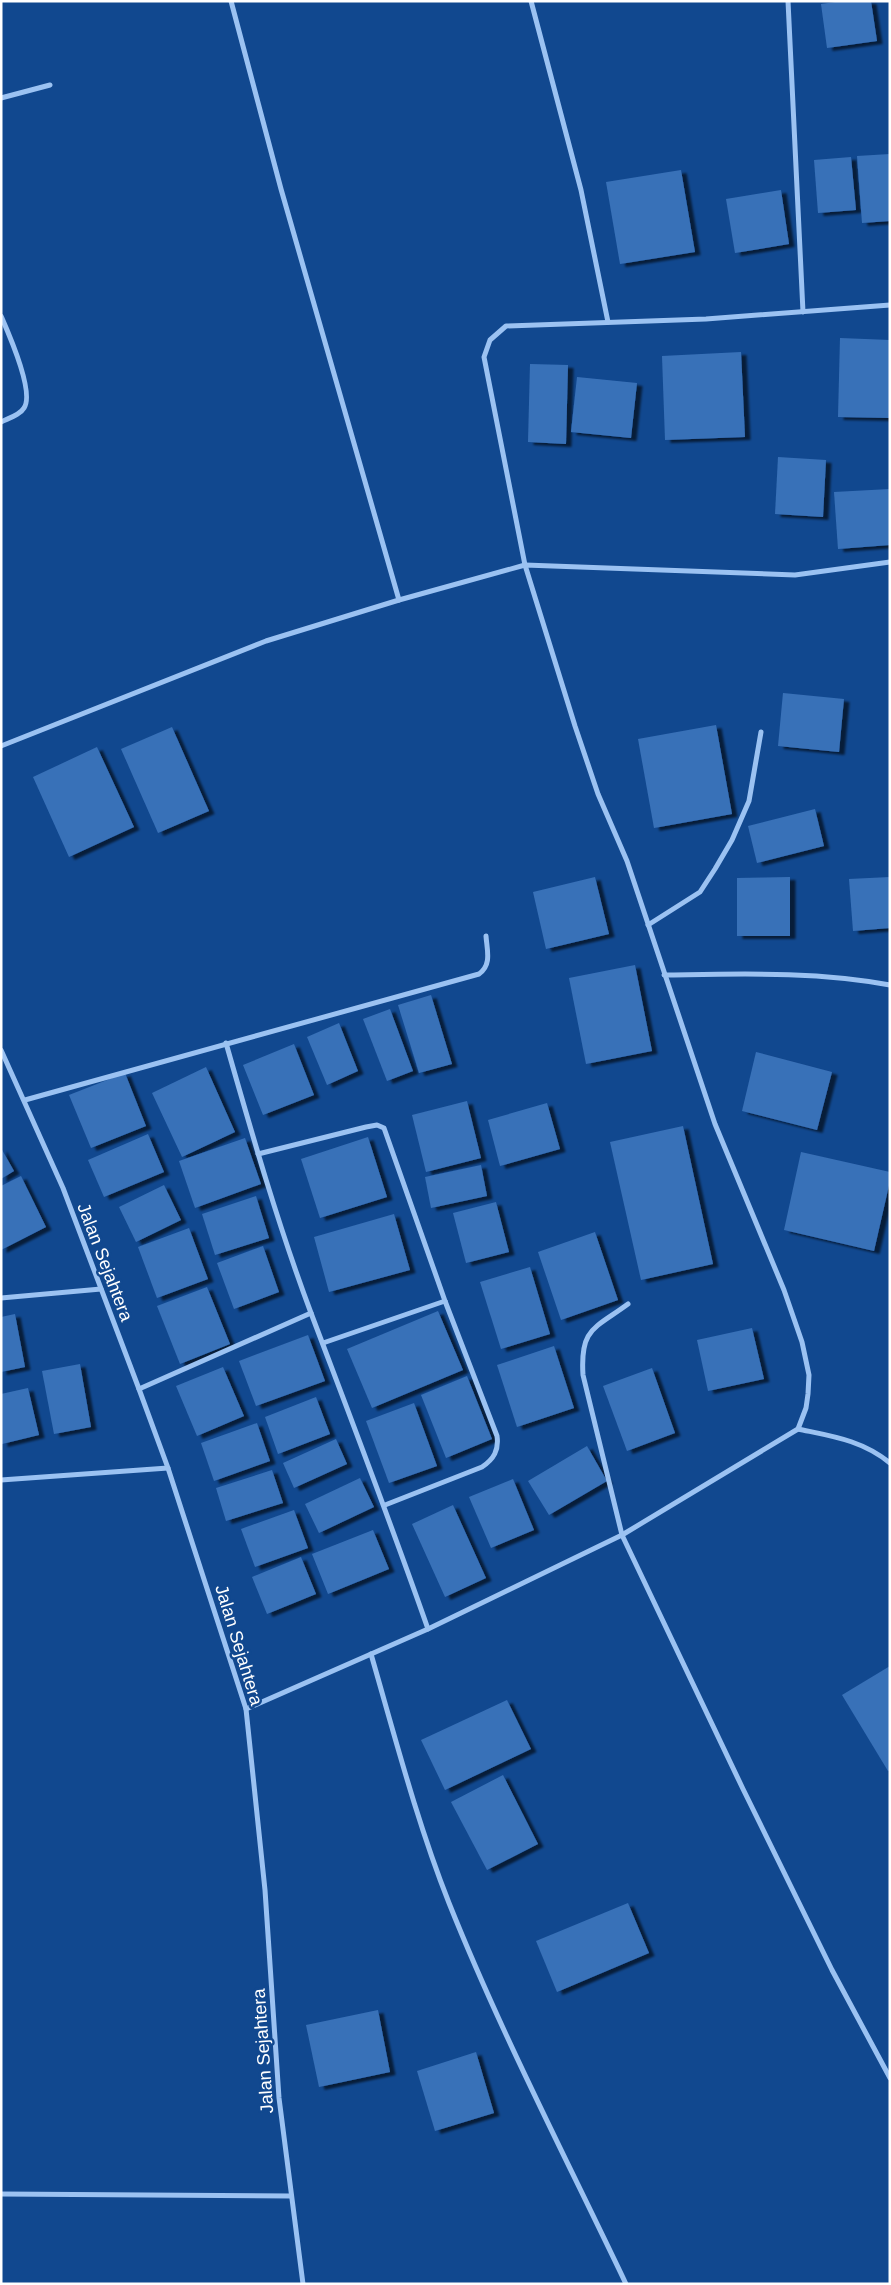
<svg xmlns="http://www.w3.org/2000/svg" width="891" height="2285" viewBox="0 0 891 2285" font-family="Arial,sans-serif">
	<defs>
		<filter id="shadow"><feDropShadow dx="5.5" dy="3" stdDeviation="1" flood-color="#0009"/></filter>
	</defs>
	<rect width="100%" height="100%" fill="#11488f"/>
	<g fill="#3971b8" filter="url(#shadow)">
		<path d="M842,1H871L877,41L827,48L821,4Z"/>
		<path d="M890,154V221L862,223L857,156Z"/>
		<path d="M851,157L856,210L818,213L814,160Z"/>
		<path d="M681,170L695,252L620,264L606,182Z"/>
		<path d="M781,190L789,244L735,253L726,199Z"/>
		<path d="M840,338L890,340V418L838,417Z"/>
		<path d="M741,352L745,437L665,440L662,356Z"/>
		<path d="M530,364L568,365L566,444L528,442Z"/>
		<path d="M577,377L637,383L631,438L571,432Z"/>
		<path d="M778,457L826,460L823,517L775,514Z"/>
		<path d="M890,489V545L838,549L834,492Z"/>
		<path d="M783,693L844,699L839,752L778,746Z"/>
		<path d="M716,725L732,814L654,828L638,739Z"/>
		<path d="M172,727L209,811L158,833L121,749Z"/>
		<path d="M97,747L134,827L69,857L33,777Z"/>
		<path d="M815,809L824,846L757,863L748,826Z"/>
		<path d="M595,877L609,934L546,949L533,892Z"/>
		<path d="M790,877V936H737V878Z"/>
		<path d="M890,877V928L853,931L849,879Z"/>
		<path d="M635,965L652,1051L586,1064L569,978Z"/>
		<path d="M431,995L452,1064L419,1073L398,1005Z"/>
		<path d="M390,1009L413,1071L387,1081L363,1019Z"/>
		<path d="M339,1023L358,1071L327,1085L307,1037Z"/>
		<path d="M294,1044L314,1095L263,1115L243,1065Z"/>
		<path d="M756,1052L832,1072L817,1130L742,1111Z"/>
		<path d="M206,1067L235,1132L182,1157L152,1093Z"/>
		<path d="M125,1073L146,1126L91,1148L69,1095Z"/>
		<path d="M467,1101L481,1158L426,1172L412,1115Z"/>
		<path d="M547,1103L560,1149L500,1166L488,1120Z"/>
		<path d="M683,1126L713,1264L641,1280L610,1142Z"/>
		<path d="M148,1134L164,1172L104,1197L88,1160Z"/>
		<path d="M368,1137L387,1197L320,1218L301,1159Z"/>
		<path d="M245,1138L261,1184L195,1208L179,1161Z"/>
		<path d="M1,1148L14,1171L1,1179Z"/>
		<path d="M801,1152L890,1172V1181L874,1251L784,1230Z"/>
		<path d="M481,1165L487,1196L431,1208L425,1177Z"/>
		<path d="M21,1176L46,1227L1,1250V1186Z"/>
		<path d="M164,1185L181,1220L136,1242L119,1207Z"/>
		<path d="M256,1196L269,1238L215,1255L202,1214Z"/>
		<path d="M496,1202L509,1252L466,1263L453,1213Z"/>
		<path d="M394,1214L410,1270L329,1292L314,1237Z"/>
		<path d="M189,1228L208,1279L157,1298L138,1247Z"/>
		<path d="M595,1232L618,1300L561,1320L538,1252Z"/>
		<path d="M263,1246L279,1292L234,1309L217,1263Z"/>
		<path d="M530,1267L550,1334L501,1349L480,1282Z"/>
		<path d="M207,1287L230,1344L180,1364L157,1306Z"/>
		<path d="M438,1311L463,1370L372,1408L347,1349Z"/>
		<path d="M15,1314L25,1367L1,1372V1317Z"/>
		<path d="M752,1328L764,1379L708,1391L697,1340Z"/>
		<path d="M308,1335L325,1381L256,1406L239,1361Z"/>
		<path d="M554,1346L574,1408L517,1427L497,1365Z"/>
		<path d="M80,1364L91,1427L54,1434L42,1371Z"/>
		<path d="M223,1367L244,1416L197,1436L176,1386Z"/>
		<path d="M652,1368L675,1433L627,1451L603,1386Z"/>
		<path d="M467,1376L492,1439L446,1458L421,1395Z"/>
		<path d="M28,1388L39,1435L2,1444L1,1394Z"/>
		<path d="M316,1397L330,1434L278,1454L265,1417Z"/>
		<path d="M414,1403L437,1466L389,1483L366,1421Z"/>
		<path d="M257,1423L270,1461L214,1481L201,1443Z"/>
		<path d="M336,1439L347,1464L294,1488L283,1463Z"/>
		<path d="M587,1446L607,1481L549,1515L528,1481Z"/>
		<path d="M272,1470L283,1503L226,1521L216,1488Z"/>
		<path d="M360,1478L374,1507L319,1533L305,1504Z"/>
		<path d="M513,1479L534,1530L491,1548L469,1497Z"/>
		<path d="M453,1505L486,1578L445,1597L412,1524Z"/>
		<path d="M294,1510L308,1548L255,1567L241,1529Z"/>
		<path d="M373,1530L389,1569L328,1594L312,1554Z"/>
		<path d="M301,1557L316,1594L267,1614L252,1577Z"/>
		<path d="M890,1666V1770L888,1771L842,1695Z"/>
		<path d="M507,1700L531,1749L445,1790L421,1740Z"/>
		<path d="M503,1775L538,1844L487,1870L451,1802Z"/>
		<path d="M628,1903L649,1953L557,1992L536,1941Z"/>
		<path d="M378,2010L390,2072L319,2087L306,2025Z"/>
		<path d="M476,2052L494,2113L435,2131L417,2071Z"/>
	</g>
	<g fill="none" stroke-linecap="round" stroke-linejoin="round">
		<g stroke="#9bc2f2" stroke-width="5">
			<path d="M231,1L281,189L399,600"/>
			<path d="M531,1L581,190L608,322"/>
			<path d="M788,1L803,312"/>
			<path d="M1,98L50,85"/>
			<path d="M1,316C8,332 35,392 24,408C20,415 9,418 1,422"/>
			<path d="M1,746L266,641L399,600L525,565L795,575L890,562"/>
			<path d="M648,925L700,892L715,869L732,840L749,801L761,732"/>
			<path d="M664,975C739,974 815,971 890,985"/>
			<path d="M226,1043C252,1134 278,1225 311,1313C351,1419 391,1523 428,1629"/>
			<path d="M1,1050L63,1188L139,1389L168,1468L246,1709L265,1890L279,2098L303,2284"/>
			<path d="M25,1100L479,974C492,965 487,950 486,936"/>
			<path d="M258,1154L366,1127L377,1125L384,1128L445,1301L497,1436C499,1450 494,1459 482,1467L385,1505"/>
			<path d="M1,1298L101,1289"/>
			<path d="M628,1304C594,1329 580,1328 583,1375L622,1535L743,1789L832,1970L890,2078"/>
			<path d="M323,1343L445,1301"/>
			<path d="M139,1389L311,1313"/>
			<path d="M798,1429C831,1436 862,1440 890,1463"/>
			<path d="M1,1480L168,1468"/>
			<path d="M371,1654C395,1737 417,1822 449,1903C501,2033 566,2158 626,2284"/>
			<path d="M246,1709L428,1629L622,1535L798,1429L806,1408L808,1394L809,1375L802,1342L784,1290L715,1124L627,861L598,794L575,726L525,565L484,357L490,340L506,326L706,319L890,305"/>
			<path d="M1,2194L291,2196"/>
		</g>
	</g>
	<g text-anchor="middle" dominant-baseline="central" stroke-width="5" stroke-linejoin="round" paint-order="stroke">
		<g font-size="18" fill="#fff" stroke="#11488f">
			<text transform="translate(105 1262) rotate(69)">Jalan Sejahtera</text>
			<text transform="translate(239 1645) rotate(73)">Jalan Sejahtera</text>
			<text transform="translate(263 2051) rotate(-94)">Jalan Sejahtera</text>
		</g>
	</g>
	<rect width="891" height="2285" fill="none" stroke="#ffffff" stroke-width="5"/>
</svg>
